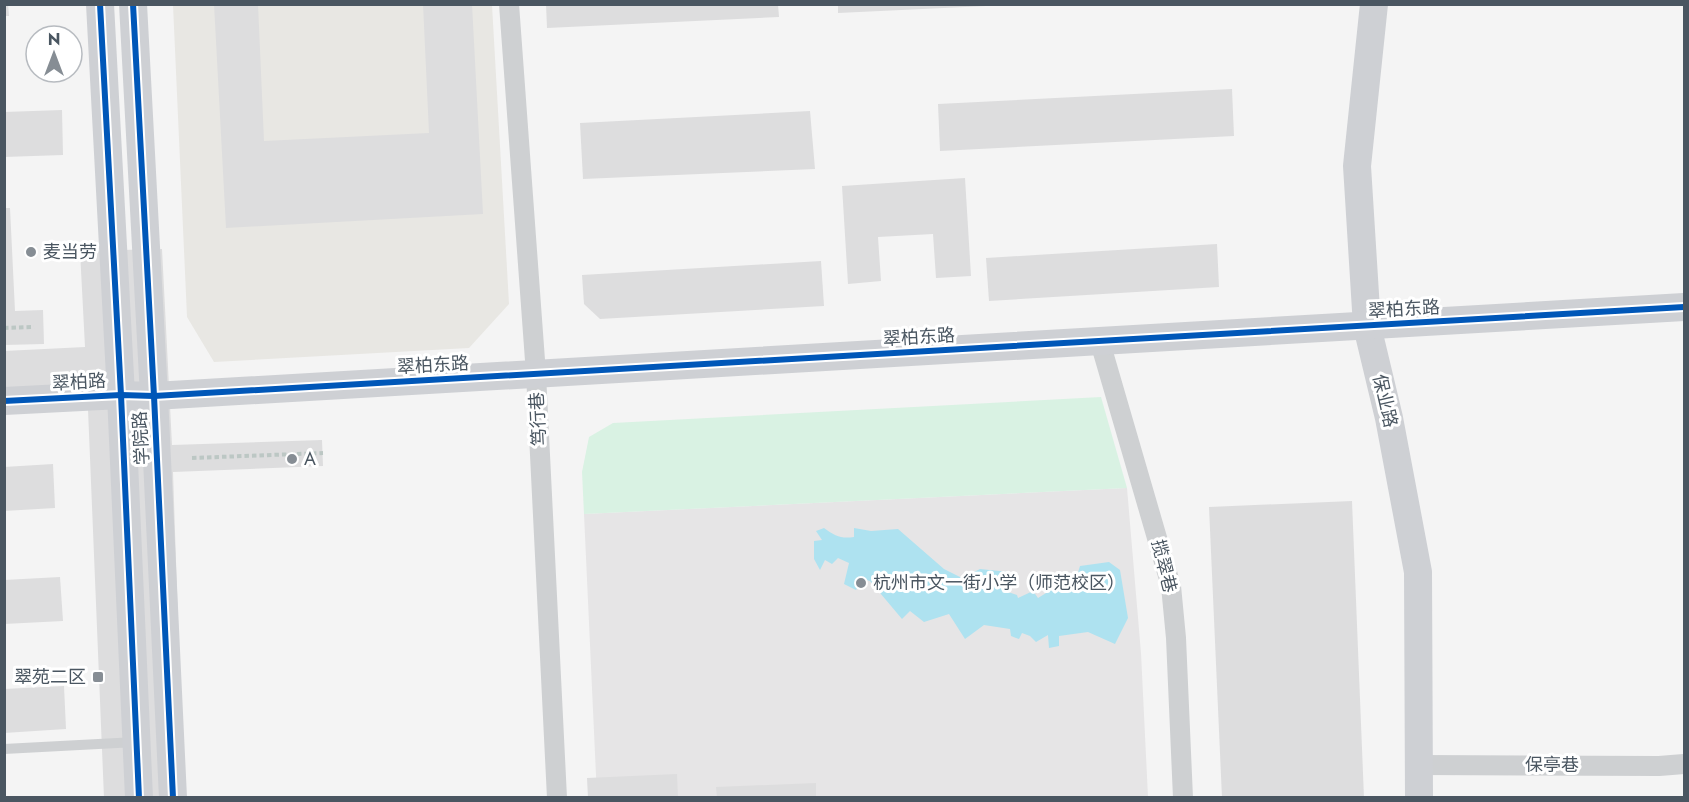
<svg xmlns="http://www.w3.org/2000/svg" width="1689" height="802" viewBox="0 0 1689 802" font-family="Jost,'Noto Sans SC',sans-serif">
	<rect width="100%" height="100%" fill="#f4f4f4"/>
	<path fill="#e8e7e3" d="M173,5H492L509,304L469,348L214,362L187,317Z"/>
	<path fill="#e6e5e6" d="M1127,488L1141,653L1148,797H597L584,514Z"/>
	<path fill="#d9f2e3" d="M1101,397L1127,488L584,514L582,472L589,437L613,423Z"/>
	<path fill="#aee2f0" d="M824,528C835,536 841,539 854,537V528L871,531L898,529L944,569L962,578L980,569L1009,572L1010,580L1008,592L1017,595L1018,598L1033,591L1038,598L1059,585L1075,582L1080,566L1109,562L1120,570L1128,618L1115,644L1088,632L1059,636V646L1049,648L1048,635L1036,642L1030,636L1022,633L1019,639L1011,636L1010,629L984,625L965,639L949,614L924,622L910,611L902,619L870,581L862,579L856,590L844,584L849,563L838,558L832,564L825,560L820,570L814,559V541L822,540L816,531Z"/>
	<g fill="#ddddde">
		<path d="M5,4H8L9,16H5Z"/>
		<path d="M214,4H258L264,141L429,133L423,4H472L483,214L226,228Z"/>
		<path d="M546,4H778L779,17L547,28Z"/>
		<path d="M838,4H986V6L838,13Z"/>
		<path d="M1232,89L1234,136L940,151L938,104Z"/>
		<path d="M62,110L63,155L4,157V112Z"/>
		<path d="M810,111L815,169L583,179L580,123Z"/>
		<path d="M965,178L971,276L936,278L933,234L878,237L881,281L848,284L842,186Z"/>
		<path d="M4,208H10L15,311L43,310L44,344L4,345Z"/>
		<path d="M1217,244L1219,287L989,301L986,258Z"/>
		<path d="M162,249L172,445L322,440L323,466L173,472L184,798H104L87,385L4,389V351L85,347L80,251Z"/>
		<path d="M821,261L824,306L600,319L584,304L582,275Z"/>
		<path d="M53,464L55,508L4,511V467Z"/>
		<path d="M1352,501L1364,798H1222L1209,507Z"/>
		<path d="M60,577L63,621L4,624V580Z"/>
		<path d="M64,686L66,729L4,733V689Z"/>
		<path d="M677,774L678,798H588L587,778Z"/>
		<path d="M816,783V798H717L716,787Z"/>
	</g>
	<g fill="none" stroke-linecap="round" stroke-linejoin="round">
		<g stroke="#bcc7c4" stroke-width="4" stroke-dasharray="4.5 3" stroke-linecap="butt">
			<path d="M4,328L34,327"/>
			<path d="M192,458L323,453"/>
		</g>
		<path stroke="#ced0d2" stroke-width="10" d="M4,749L136,742"/>
		<g stroke="#ced0d2" stroke-width="20">
			<path d="M509,4L536,374L557,798"/>
			<path d="M1100,342L1171,586L1176,638L1183,798"/>
			<path d="M1420,765L1659,766L1684,764"/>
		</g>
		<g stroke="#ced0d4" stroke-width="28">
			<path d="M100,4L121,395L139,798"/>
			<path d="M133,4L154,396L173,798"/>
			<path d="M1374,4L1357,166L1367,326L1389,418L1418,572L1419,798"/>
			<path d="M4,401L121,395L154,396L1684,307"/>
		</g>
		<defs>
			<g id="cycleway">
				<path d="M100,4L121,395L139,798"/>
				<path d="M133,4L154,396L173,798"/>
				<path d="M4,401L121,395L154,396L1684,307"/>
			</g>
		</defs>
		<use href="#cycleway" stroke="#fff" stroke-width="10"/>
		<use href="#cycleway" stroke="#0057b8" stroke-width="6"/>
	</g>
	<g fill="#868d94" stroke="#fff" stroke-width="2">
		<circle cx="31" cy="252" r="6"/>
		<circle cx="292" cy="459" r="6"/>
		<circle cx="861" cy="583" r="6"/>
		<rect x="92" y="671" width="12" height="12" rx="3"/>
	</g>
	<g text-anchor="middle" dominant-baseline="central" stroke-width="6" stroke-linejoin="round" paint-order="stroke">
		<g font-size="18" fill="#4a5661" stroke="#fff" text-anchor="start">
			<text x="43" y="252">麦当劳</text>
			<text x="304" y="459">A</text>
			<text x="873" y="583">杭州市文一街小学（师范校区）</text>
			<text x="86" y="677" text-anchor="end">翠苑二区</text>
		</g>
		<g font-size="18" fill="#4a5661" stroke="#fff">
			<text transform="translate(1404 309) rotate(-3)">翠柏东路</text>
			<text transform="translate(919 337) rotate(-3)">翠柏东路</text>
			<text transform="translate(433 365) rotate(-3)">翠柏东路</text>
			<text transform="translate(79 382) rotate(-3)">翠柏路</text>
			<text transform="translate(1385 401) rotate(77)">保业路</text>
			<text transform="translate(538 419) rotate(-93)">笃行巷</text>
			<text transform="translate(141 438) rotate(-93)">学院路</text>
			<text transform="translate(1164 566) rotate(76)">揽翠巷</text>
			<text x="1552" y="765">保亭巷</text>
		</g>
	</g>
	<rect width="1689" height="802" fill="none" stroke="#4a5661" stroke-width="12"/>
	<g transform="translate(54 54)"><circle r="28" fill="#ffffff" stroke="#b7bbc0" stroke-width="1.5"/>
	<path d="M0-4.5L10 22L0 15L-10 22Z" fill="#868d94"/>
	<text y="-9" font-size="16" font-weight="bold" text-anchor="middle" fill="#4a5661">N</text>
	</g>
</svg>
